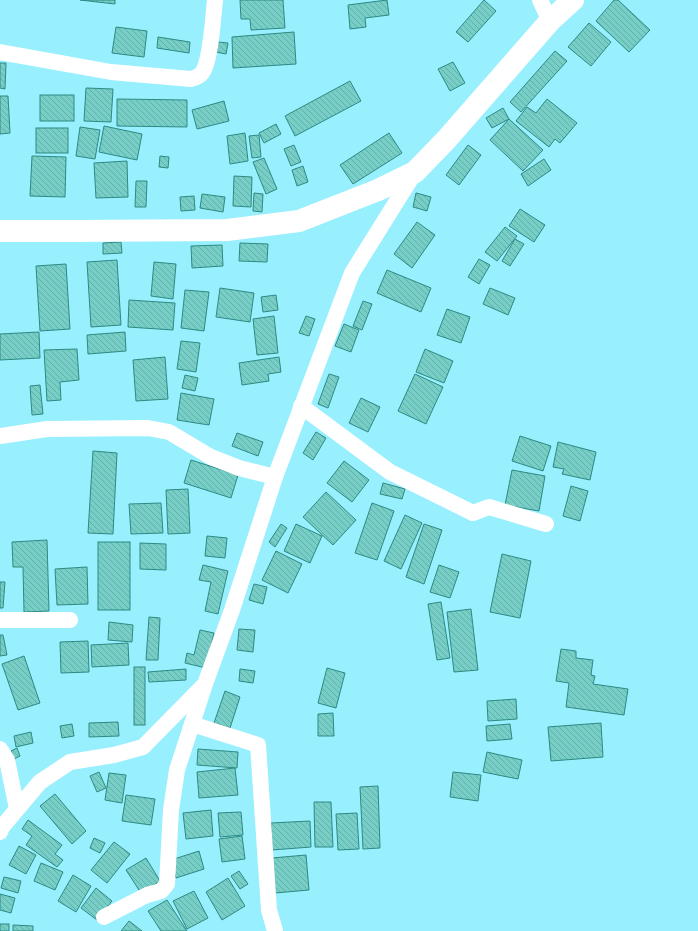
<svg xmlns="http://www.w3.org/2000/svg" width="698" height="931" viewBox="0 0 698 931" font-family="'Fira Sans Condensed',sans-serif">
	<defs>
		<pattern id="building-back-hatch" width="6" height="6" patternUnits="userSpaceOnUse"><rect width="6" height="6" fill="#76cec6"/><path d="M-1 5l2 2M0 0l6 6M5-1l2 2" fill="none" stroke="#64b0a9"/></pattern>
	</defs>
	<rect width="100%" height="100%" fill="#98effd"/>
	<g fill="url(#building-back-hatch)" stroke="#2d8a83">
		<path d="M80,0H115V4Z"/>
		<path d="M240,0H283L285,28L251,30L250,19H241Z"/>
		<path d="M387,0L389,15L365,18L366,27L350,29L348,5Z"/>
		<path d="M484,0L496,11L468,42L456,32Z"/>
		<path d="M614,0H618L650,30L629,52L596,21Z"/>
		<path d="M589,23L611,42L591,66L568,47Z"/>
		<path d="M116,27L147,31L144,57L112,53Z"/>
		<path d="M294,32L296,64L233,68L232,37Z"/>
		<path d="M158,37L190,42L189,53L157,48Z"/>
		<path d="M218,42L228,43L226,54L216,52Z"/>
		<path d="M555,51L567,61L521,112L510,102Z"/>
		<path d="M453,62L465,83L450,91L438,69Z"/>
		<path d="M0,63H6L5,89L0,88Z"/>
		<path d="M350,81L361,101L295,136L285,116Z"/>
		<path d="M86,88L113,89L111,122L84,121Z"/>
		<rect x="40" y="95" width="34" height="26"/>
		<path d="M0,96H8L10,133L0,134Z"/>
		<path d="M117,99L187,100V127L117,126Z"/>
		<path d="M547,99L577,123L560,143L555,139L549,147L516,121L527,107L536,113Z"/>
		<path d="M224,101L229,121L197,129L192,110Z"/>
		<path d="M503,108L509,119L492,128L486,118Z"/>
		<path d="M509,119L543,150L523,171L490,140Z"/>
		<path d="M276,124L281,134L264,143L259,133Z"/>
		<path d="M104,126L142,134L137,160L99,152Z"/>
		<path d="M80,127L100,130L95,159L76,156Z"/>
		<rect x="36" y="128" width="32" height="25"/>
		<path d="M245,133L248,161L230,164L227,136Z"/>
		<path d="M389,133L402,153L353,184L340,165Z"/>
		<path d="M259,135L261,157L252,158L249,136Z"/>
		<path d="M294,145L301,162L291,166L284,149Z"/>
		<path d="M468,145L481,155L459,185L446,175Z"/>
		<path d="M32,156L66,157L65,197L30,196Z"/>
		<path d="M160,156L169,157L168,168L159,167Z"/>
		<path d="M264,158L277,189L266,194L253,162Z"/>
		<path d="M544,159L551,170L528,186L521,174Z"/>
		<path d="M127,161L128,197L96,198L94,163Z"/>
		<path d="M303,166L308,182L297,186L292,170Z"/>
		<path d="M234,176L252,177L251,207L233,206Z"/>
		<path d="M136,181H147L146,207H135Z"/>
		<path d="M254,193L263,194L262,212L253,211Z"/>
		<path d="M416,193L431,197L427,211L413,207Z"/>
		<path d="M202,194L225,197L223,212L200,208Z"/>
		<path d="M194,196L195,210L181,211L180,197Z"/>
		<path d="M520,209L545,225L534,242L509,226Z"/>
		<path d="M417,222L435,235L412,268L394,254Z"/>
		<path d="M505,227L517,236L497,261L485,252Z"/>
		<path d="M515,239L524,244L510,266L502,261Z"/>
		<path d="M121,242L122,253L103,254V243Z"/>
		<path d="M240,243L268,244L267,262L239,261Z"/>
		<path d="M222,245L223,266L192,268L191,246Z"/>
		<path d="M479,259L490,265L479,284L468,277Z"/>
		<path d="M117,260L121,325L91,327L87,262Z"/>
		<path d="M154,262L176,264L173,299L151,296Z"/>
		<path d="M66,264L70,329L40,331L36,266Z"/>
		<path d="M387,270L431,288L421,312L377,293Z"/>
		<path d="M220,288L254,293L250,322L216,317Z"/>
		<path d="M490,288L515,298L508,315L483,304Z"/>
		<path d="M185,290L209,292L204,331L181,328Z"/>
		<path d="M276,295L278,310L263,312L261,297Z"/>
		<path d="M129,300L175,303L173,330L128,327Z"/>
		<path d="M363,301L372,304L362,330L353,326Z"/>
		<path d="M447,309L470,317L461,343L437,335Z"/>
		<path d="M274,316L278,353L257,355L253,319Z"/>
		<path d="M306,316L315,319L309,336L299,333Z"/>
		<path d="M344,324L359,330L351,352L335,346Z"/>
		<path d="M39,332L40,358L0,360V334Z"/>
		<path d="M125,332L126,351L88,354L87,335Z"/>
		<path d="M181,341L200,343L196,372L177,369Z"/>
		<path d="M77,349L79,380L60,382L61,400L47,401L44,350Z"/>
		<path d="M425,349L453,361L444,383L416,372Z"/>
		<path d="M165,357L168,399L136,401L133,360Z"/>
		<path d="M279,357L281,372L268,374L269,381L242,385L239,363Z"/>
		<path d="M329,374L339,377L328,408L318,404Z"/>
		<path d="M415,374L443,387L426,424L398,411Z"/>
		<path d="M185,375L198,378L195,391L182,388Z"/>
		<path d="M40,385L43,414L32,415L30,386Z"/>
		<path d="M181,393L214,399L209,425L177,420Z"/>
		<path d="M361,398L380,407L368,432L349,423Z"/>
		<path d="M316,432L326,438L313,460L303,453Z"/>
		<path d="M237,433L263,442L258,456L232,446Z"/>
		<path d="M520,436L551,446L543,471L512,461Z"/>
		<path d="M558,442L596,452L590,480L562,474L564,469L553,467Z"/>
		<path d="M93,451L117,453L113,534L88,533Z"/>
		<path d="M191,460L238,475L231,498L184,483Z"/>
		<path d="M344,461L369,480L352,502L327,483Z"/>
		<path d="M512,470L545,476L539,511L505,505Z"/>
		<path d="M383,483L405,489L402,499L380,494Z"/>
		<path d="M571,486L588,491L580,521L563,516Z"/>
		<path d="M188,489L190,533L168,534L166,490Z"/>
		<path d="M326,492L356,520L333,545L303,517Z"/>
		<path d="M161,503L163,533L131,534L129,504Z"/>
		<path d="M372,503L394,511L377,560L355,553Z"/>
		<path d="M405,515L422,523L401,569L384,561Z"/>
		<path d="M281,524L287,528L275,547L269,542Z"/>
		<path d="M296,524L322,536L310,563L284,551Z"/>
		<path d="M424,524L442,530L424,584L406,577Z"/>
		<path d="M207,536L227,538L225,558L205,556Z"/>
		<path d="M47,540L49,611L24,612L23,567H13L12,542Z"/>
		<rect x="98" y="542" width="32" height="68"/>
		<path d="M140,543L166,544V570L140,569Z"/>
		<path d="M276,551L302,564L288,593L262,580Z"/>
		<path d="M502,554L531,561L520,618L490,612Z"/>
		<path d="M203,565L228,571L218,614L205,611L211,582L199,580Z"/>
		<path d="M439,565L459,572L450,598L430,592Z"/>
		<path d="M87,567L88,604L57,605L55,569Z"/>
		<path d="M0,582H5L3,608H0Z"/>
		<path d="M254,584L267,587L263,604L249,600Z"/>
		<path d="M441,602L450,658L437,660L428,604Z"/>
		<path d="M471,609L478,670L454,672L447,612Z"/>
		<path d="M149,617L160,618L158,660H146Z"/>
		<path d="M109,622L133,625L132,642L108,640Z"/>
		<path d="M239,629L255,630L253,652L237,650Z"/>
		<path d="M200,630L214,633L206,668L185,663L187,653L194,655Z"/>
		<path d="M0,635H3L7,655L0,656Z"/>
		<path d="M88,641L89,672L61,673L60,642Z"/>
		<path d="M128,643L129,665L92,667L91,645Z"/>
		<path d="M561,649L576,651V658L593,660L591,675L595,676L593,684L628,689L624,715L566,707L569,683L556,681Z"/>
		<path d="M24,656L40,703L18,710L2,664Z"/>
		<rect x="134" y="667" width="11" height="58"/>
		<path d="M327,668L345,673L336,708L318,703Z"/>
		<path d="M186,669V680L149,682L148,672Z"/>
		<path d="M240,669L255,671L253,683L239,681Z"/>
		<path d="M225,691L240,697L230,728L214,723Z"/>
		<path d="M516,699L517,719L488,721L487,701Z"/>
		<path d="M333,713L334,736H318V714Z"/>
		<path d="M118,722L119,736L89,737V723Z"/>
		<path d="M601,723L603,757L551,761L548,727Z"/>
		<path d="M72,724L74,736L62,738L60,726Z"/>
		<path d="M510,724L512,739L487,741L486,726Z"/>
		<path d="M31,732L33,743L16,747L14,736Z"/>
		<path d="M17,748L20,756L14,759L11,751Z"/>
		<path d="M198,749L238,752L237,768L197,765Z"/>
		<path d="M487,752L522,760L518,779L483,772Z"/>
		<path d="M235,768L238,795L199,798L197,772Z"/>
		<path d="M99,772L106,788L97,792L90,776Z"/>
		<path d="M453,772L481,775L478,801L450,797Z"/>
		<path d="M109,773L126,775L122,803L105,800Z"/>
		<path d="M378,786L380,848L363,849L360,787Z"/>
		<path d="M55,794L86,831L72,844L40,806Z"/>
		<path d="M126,795L155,799L151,825L122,821Z"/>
		<path d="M314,802H331L333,847H315Z"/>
		<path d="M211,810L213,836L186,839L183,813Z"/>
		<path d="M241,812L243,835L220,837L218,813Z"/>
		<path d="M357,813L359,849L338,850L336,814Z"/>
		<path d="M28,820L62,845L55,854L63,860L57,867L26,845L32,836L22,829Z"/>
		<path d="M310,821L311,847L272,850L271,823Z"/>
		<path d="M242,836L245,859L222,862L219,839Z"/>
		<path d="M94,838L105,843L100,853L90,848Z"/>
		<path d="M114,842L130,854L107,883L91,870Z"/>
		<path d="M19,846L36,855L26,874L9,865Z"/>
		<path d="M199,851L204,869L176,878L171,860Z"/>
		<path d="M306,855L309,890L275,893L272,858Z"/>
		<path d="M146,858L160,881L141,893L126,870Z"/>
		<path d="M41,863L63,872L55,890L34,881Z"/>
		<path d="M239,871L248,884L240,889L231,876Z"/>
		<path d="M73,875L91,886L76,912L58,901Z"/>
		<path d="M4,877L21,881L18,893L1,888Z"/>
		<path d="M228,878L245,906L222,920L206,892Z"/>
		<path d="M96,888L112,901L97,920L81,908Z"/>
		<path d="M194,891L208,918L187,929L173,901Z"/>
		<path d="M0,894L15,898L11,913L0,910Z"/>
		<path d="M167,900L187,931H161L148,911Z"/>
		<path d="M129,921L142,931H121Z"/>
		<rect x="0" y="924" width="9" height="7"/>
		<path d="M13,925L33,926V931H13Z"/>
	</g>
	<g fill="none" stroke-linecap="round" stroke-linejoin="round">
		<g stroke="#fff" stroke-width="16">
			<path d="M540,0L550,21"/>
			<path d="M0,52L111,72L191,79C195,78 199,77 202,73C211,61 213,17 215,0"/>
			<path d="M301,406L390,472L473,513L489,507L546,524"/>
			<path d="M0,436L47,429L148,428L169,432L211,457L239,468L275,477"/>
			<path d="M0,620H70"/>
			<path d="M192,724L258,745L269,910L275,931"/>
			<path d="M0,749L7,760L17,809"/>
			<path d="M0,832L2,827L40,782L70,762L114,755L143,747L205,684L232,610L275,477L352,273L415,172"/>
			<path d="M104,917L147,895L161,891L167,884L171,810L177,770L204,687"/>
		</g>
		<path stroke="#fff" stroke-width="22" d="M0,231H74L227,230L299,221L378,190L415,172L446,140L550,21L573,0"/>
	</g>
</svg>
